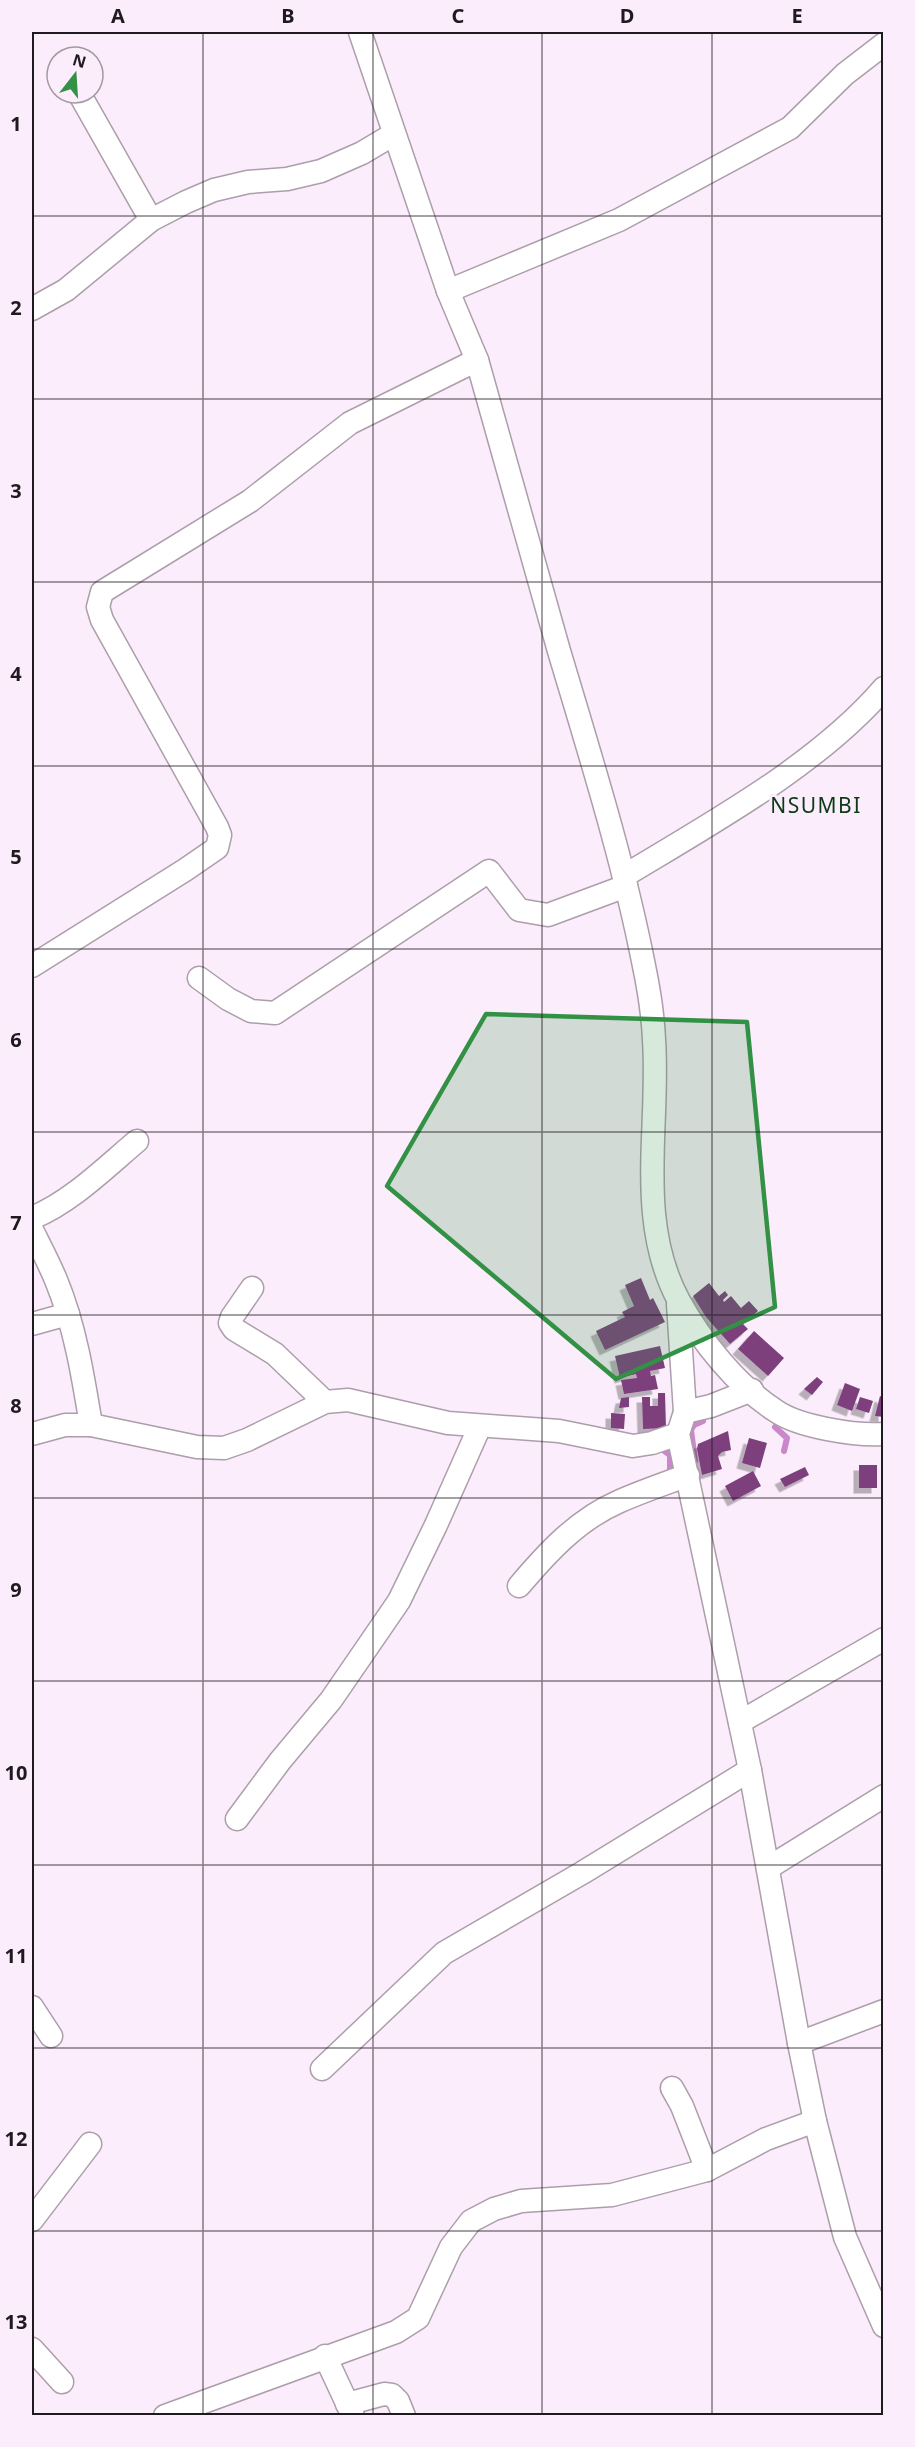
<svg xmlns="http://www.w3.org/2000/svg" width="915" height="2447" viewBox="0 0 915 2447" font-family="'Noto Sans',sans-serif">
	<defs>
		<filter id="shadow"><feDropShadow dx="-5.5" dy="5.5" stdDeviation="0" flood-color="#0004"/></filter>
	</defs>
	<rect width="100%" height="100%" fill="#fbedfb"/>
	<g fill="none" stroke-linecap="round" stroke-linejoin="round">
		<g stroke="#ca87c9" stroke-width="6">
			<path d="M775,1427L787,1438L784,1451"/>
			<path d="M659,1447L670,1455V1472"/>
			<path d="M695,1461L691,1430L694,1425L703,1421"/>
		</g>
	</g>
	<g fill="#7d3f7d" filter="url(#shadow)">
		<path d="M641,1278L650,1300L653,1298L665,1322L605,1350L596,1331L625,1317L622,1312L634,1306L625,1285Z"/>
		<path d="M709,1283L719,1296L725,1291L728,1295L723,1300L724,1302L731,1296L741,1308L749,1301L758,1311L743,1324L748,1329L730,1344L706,1317L693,1296Z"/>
		<path d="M754,1331L784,1358L768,1376L738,1349Z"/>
		<path d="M660,1346L665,1368L650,1371L651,1376L655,1375L658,1389L624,1394L621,1380L637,1378L636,1374L620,1378L615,1356Z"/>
		<path d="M817,1377L823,1382L812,1395L804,1389Z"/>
		<path d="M845,1383L860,1389L852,1411L837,1405Z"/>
		<path d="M658,1393H665L666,1428L643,1429L642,1397H650V1406H658Z"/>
		<path d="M880,1396L884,1398V1417L875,1416Z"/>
		<path d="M629,1397V1407L619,1408L621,1398Z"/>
		<path d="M860,1397L873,1401L869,1413L856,1409Z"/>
		<path d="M611,1413L625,1414L624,1429L611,1428Z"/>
		<path d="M728,1431L731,1450L722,1452L718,1456L722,1469L702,1475L697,1449L698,1444Z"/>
		<path d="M749,1438L767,1443L760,1468L742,1463Z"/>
		<rect x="859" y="1465" width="18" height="23"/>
		<path d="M805,1467L809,1475L785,1487L780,1479Z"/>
		<path d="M753,1471L761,1486L733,1501L725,1486Z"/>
	</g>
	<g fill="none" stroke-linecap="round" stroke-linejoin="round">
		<defs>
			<g id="minor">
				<path d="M360,32L448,291L477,360C505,457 531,554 559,651C590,755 623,859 644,966C649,990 653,1016 654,1040C660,1127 635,1220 679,1301C701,1341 737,1386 776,1411C799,1427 856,1436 884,1434"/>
				<path d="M79,93L151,220"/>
				<path d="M448,291L619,220L790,128L845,74L884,44"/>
				<path d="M32,309L66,290L151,220L186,202L214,190L248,182L287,179L321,171L362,153L394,134"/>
				<path d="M624,876C710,824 818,765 884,688"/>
				<path d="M32,966L185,870L217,848L220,835L217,827L102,620L98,607L102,592L250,501L350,423L477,360"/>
				<path d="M199,978L228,999L251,1011L275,1013L489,871L519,910L548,915L626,886"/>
				<path d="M32,1218C71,1202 105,1168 137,1141"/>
				<path d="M32,1230C40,1246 49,1263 56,1280C75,1326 83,1376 91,1425"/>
				<path d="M252,1288L232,1317L230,1323L234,1329L275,1354L325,1402"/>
				<path d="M678,1304L685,1412L678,1434L750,1770L799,2043L815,2121L845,2237L884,2326"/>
				<path d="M32,1324L68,1314"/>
				<path d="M685,1412L711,1406L752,1390"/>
				<path d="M32,1434L65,1425H91L197,1447L224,1448L247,1440L325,1402L348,1400L448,1423L559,1431L633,1446L652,1443L678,1434"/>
				<path d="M519,1586C547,1553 577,1520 618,1502C640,1492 664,1484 688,1475"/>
				<path d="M740,1722L884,1639"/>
				<path d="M237,1819L280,1761L331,1700L399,1601L436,1525L480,1426"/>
				<path d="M768,1868L884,1796"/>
				<path d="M32,2007L51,2036"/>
				<path d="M799,2043L884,2011"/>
				<path d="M322,2069L444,1953L582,1873L750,1770"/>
				<path d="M672,2088L682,2106L707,2170"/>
				<path d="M32,2220L90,2144"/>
				<path d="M32,2349L62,2382"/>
				<path d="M325,2356L353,2416"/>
				<path d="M347,2404L384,2394L392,2395L398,2401L404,2416"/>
				<path d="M165,2416L396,2332L418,2318L451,2247L471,2221L494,2209L521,2201L612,2195L707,2170L766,2139L815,2121"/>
			</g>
		</defs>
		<use href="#minor" stroke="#ac9eab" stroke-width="25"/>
		<use href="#minor" stroke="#fff" stroke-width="22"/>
	</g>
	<path fill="#329144" fill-opacity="0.2" stroke="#329144" stroke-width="4.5" stroke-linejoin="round" d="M486,1014L747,1022L775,1307L616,1379L387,1186Z"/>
	<path fill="none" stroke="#1f1a1f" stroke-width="1.5" stroke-opacity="0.55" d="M203,32V2416M373,32V2416M542,32V2416M712,32V2416M32,216H884M32,399H884M32,582H884M32,766H884M32,949H884M32,1132H884M32,1315H884M32,1498H884M32,1681H884M32,1865H884M32,2048H884M32,2231H884"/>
	<g text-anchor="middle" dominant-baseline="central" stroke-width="6" stroke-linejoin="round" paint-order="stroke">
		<g font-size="21" letter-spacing="1.5" fill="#0b3a15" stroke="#fbedfb">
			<text x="816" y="805">NSUMBI</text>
		</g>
	</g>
	<rect width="915" height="2447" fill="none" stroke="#fbedfb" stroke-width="66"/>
	<g transform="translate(75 75) rotate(17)"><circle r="28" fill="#fbedfb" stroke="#a399a3" stroke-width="1.5"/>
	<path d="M0-4.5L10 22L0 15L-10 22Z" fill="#329144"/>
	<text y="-9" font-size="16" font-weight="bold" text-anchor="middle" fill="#1f1a1f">N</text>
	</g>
	<rect x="33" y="33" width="849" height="2381" fill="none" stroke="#1f1a1f" stroke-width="2"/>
	<g font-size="20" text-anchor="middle" font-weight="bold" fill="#1f1a1f">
		<text x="118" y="23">A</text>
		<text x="288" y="23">B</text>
		<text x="458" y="23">C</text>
		<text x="627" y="23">D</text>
		<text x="797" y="23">E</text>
		<text x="16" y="131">1</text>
		<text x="16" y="315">2</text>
		<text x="16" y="498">3</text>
		<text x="16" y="681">4</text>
		<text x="16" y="864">5</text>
		<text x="16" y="1047">6</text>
		<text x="16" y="1230">7</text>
		<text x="16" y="1413">8</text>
		<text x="16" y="1597">9</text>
		<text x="16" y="1780">10</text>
		<text x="16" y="1963">11</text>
		<text x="16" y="2146">12</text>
		<text x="16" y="2329">13</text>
	</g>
</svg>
